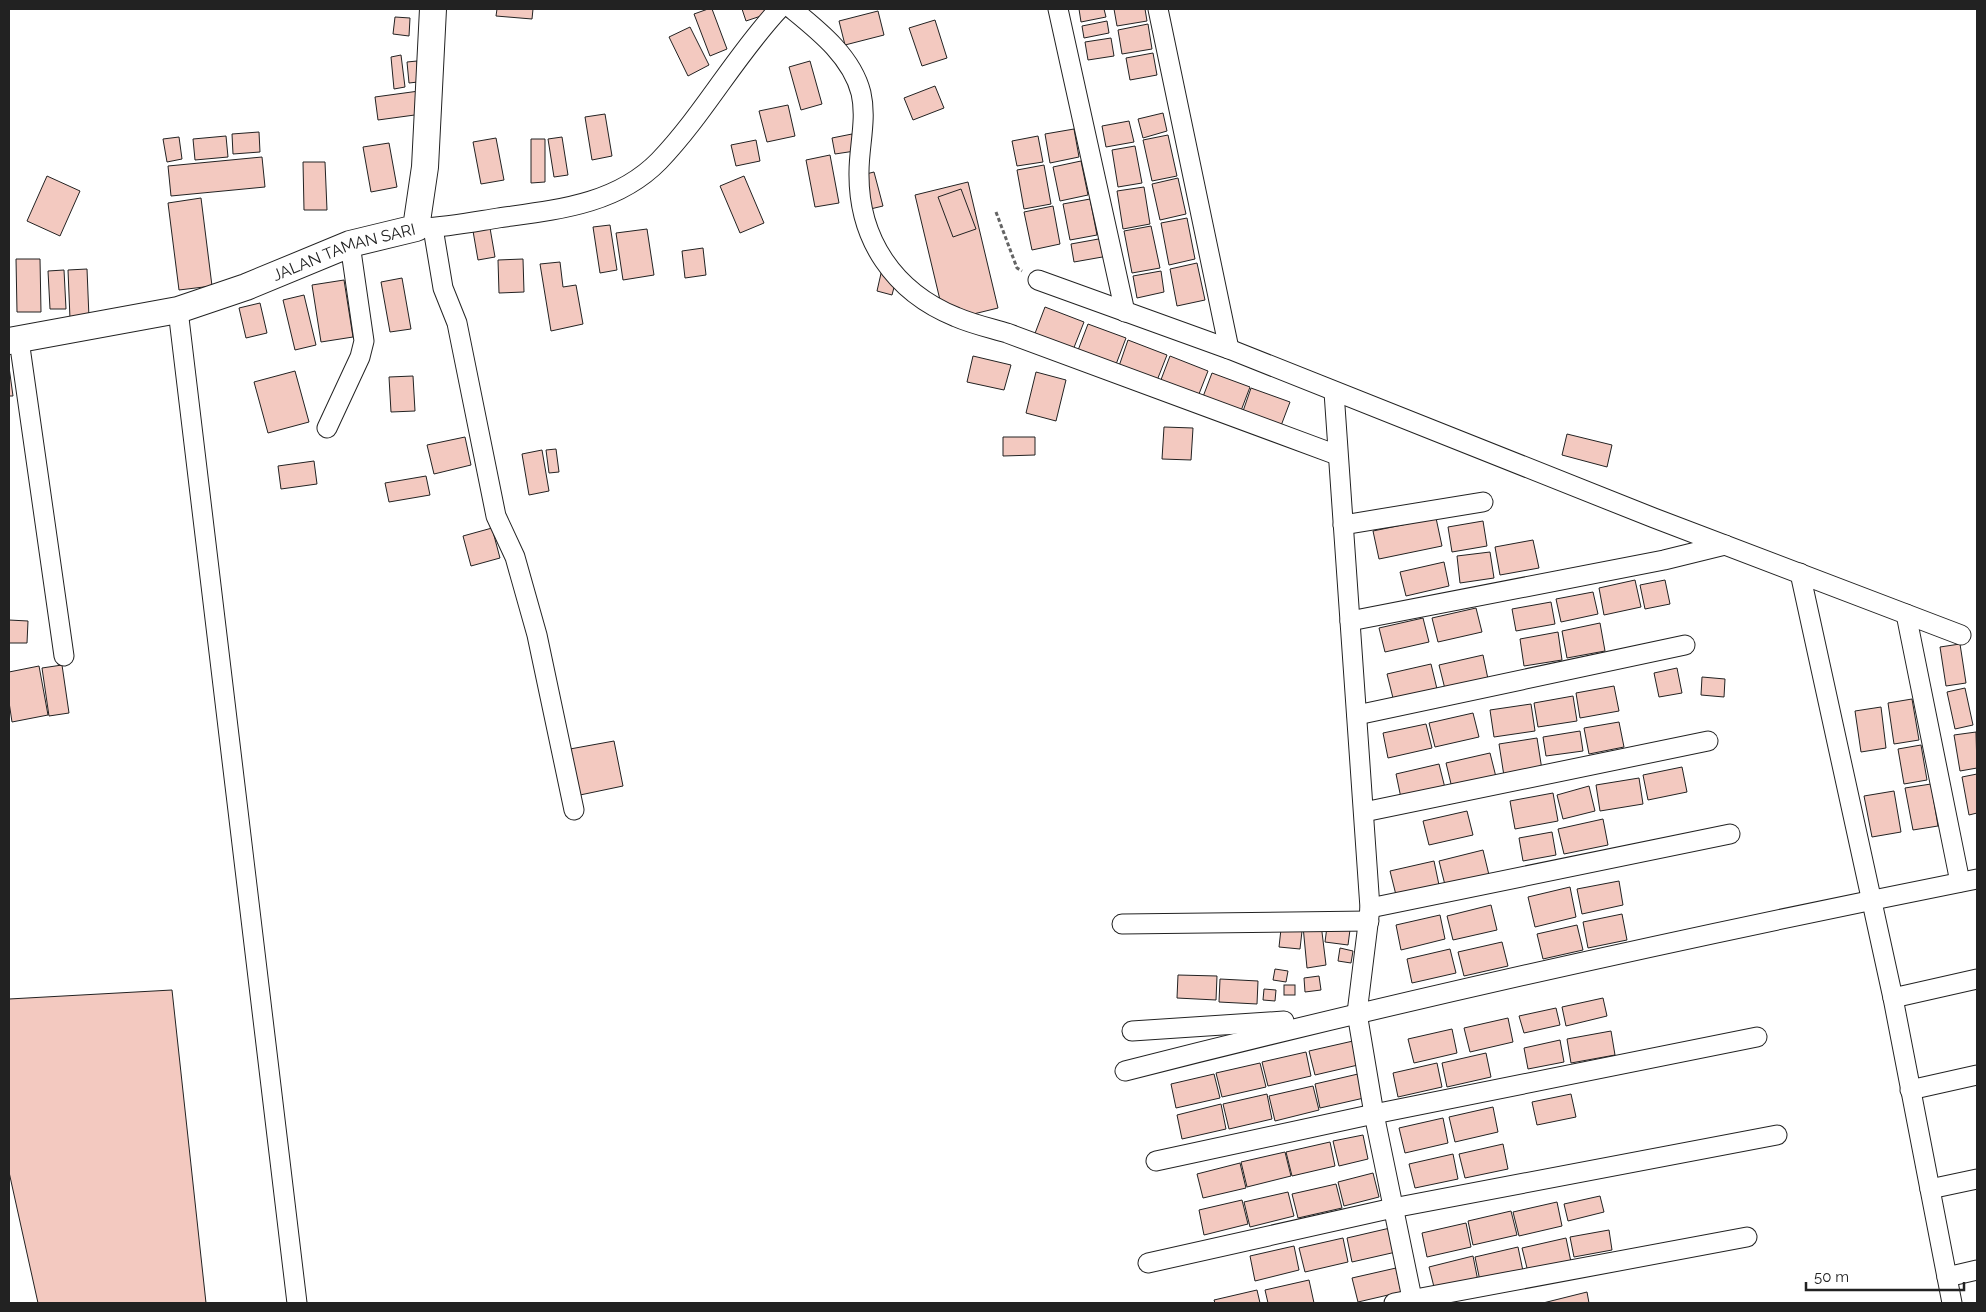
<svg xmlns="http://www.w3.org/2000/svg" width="1986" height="1312" viewBox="0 0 1986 1312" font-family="Raleway,sans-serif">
	<rect width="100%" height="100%" fill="#fff"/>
	<g fill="#f3c9c0" stroke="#222">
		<path d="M497,9H533L532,19L496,16Z"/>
		<path d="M708,9H712L727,49L710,56L694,14Z"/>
		<path d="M742,9H766L767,14L746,21Z"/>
		<path d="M1079,9H1104L1106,17L1081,22Z"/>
		<path d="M1114,9H1145L1147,21L1117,26Z"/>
		<path d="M878,11L884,35L845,45L839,21Z"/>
		<path d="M395,17L410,18L409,36L393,34Z"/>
		<path d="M935,20L947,58L922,66L909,28Z"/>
		<path d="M1107,21L1109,33L1084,38L1082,26Z"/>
		<path d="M1148,24L1152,49L1122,54L1118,30Z"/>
		<path d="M690,27L709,65L688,76L669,37Z"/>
		<path d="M1111,38L1114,56L1088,60L1085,42Z"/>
		<path d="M1153,53L1157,75L1130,80L1126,58Z"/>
		<path d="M401,55L405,87L394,89L391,57Z"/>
		<path d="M417,61L418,82L409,83L407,62Z"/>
		<path d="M810,61L822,104L801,110L789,67Z"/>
		<path d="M935,86L944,108L913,120L904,98Z"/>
		<path d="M419,91L422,114L378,120L375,97Z"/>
		<path d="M788,105L795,136L767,142L759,111Z"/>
		<path d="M1163,113L1167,131L1143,138L1138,119Z"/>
		<path d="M605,114L612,156L592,160L585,117Z"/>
		<path d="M1129,121L1134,142L1106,147L1102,126Z"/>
		<path d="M1074,129L1079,157L1050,163L1045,134Z"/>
		<path d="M259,132L260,152L233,154L232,134Z"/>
		<path d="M852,134L855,151L835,154L832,138Z"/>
		<path d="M1168,135L1177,176L1152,181L1143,140Z"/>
		<path d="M226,136L228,157L195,160L193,139Z"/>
		<path d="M1038,136L1043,162L1017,166L1012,141Z"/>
		<path d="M179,137L182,159L167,162L163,139Z"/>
		<path d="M562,137L568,175L554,177L548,139Z"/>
		<path d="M496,138L504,180L481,184L473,142Z"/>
		<path d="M531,139H545V182L531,183Z"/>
		<path d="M756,140L760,161L736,166L731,145Z"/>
		<path d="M389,143L397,187L371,192L363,147Z"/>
		<path d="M1135,146L1142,183L1118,187L1112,150Z"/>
		<path d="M830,155L839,203L815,207L806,160Z"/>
		<path d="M262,157L265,187L171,196L168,166Z"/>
		<path d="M1081,161L1088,195L1060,201L1053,167Z"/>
		<path d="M303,162H325L327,210H304Z"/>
		<path d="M1044,165L1051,204L1024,209L1017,170Z"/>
		<path d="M874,172L883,206L862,211L854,177Z"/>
		<path d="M47,176L80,191L60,236L27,221Z"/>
		<path d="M744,176L764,223L740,233L720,186Z"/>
		<path d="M1178,178L1186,214L1160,220L1152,184Z"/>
		<path d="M968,182L998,308L945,321L915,195Z"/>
		<path d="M1144,187L1150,224L1123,229L1117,191Z"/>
		<path d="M961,189L976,229L953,237L938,197Z"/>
		<path d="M201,198L212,286L179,290L168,203Z"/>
		<path d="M1090,199L1097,235L1070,240L1063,204Z"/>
		<path d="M1053,206L1060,244L1032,250L1024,212Z"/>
		<path d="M1187,218L1195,259L1169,265L1161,223Z"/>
		<path d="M610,225L617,270L600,273L593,227Z"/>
		<path d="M1151,226L1160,268L1132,273L1124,231Z"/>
		<path d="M490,228L495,257L478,260L473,231Z"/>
		<path d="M647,229L654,275L623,280L616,233Z"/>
		<path d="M1104,238L1108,256L1074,262L1071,244Z"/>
		<path d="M703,248L706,275L685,278L682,251Z"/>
		<path d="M16,259H40L41,312H17Z"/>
		<path d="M523,259L524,292L499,293L498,260Z"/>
		<path d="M560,262L563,287L576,285L583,324L551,331L540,264Z"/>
		<path d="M1197,263L1205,300L1177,306L1170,269Z"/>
		<path d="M87,269L89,318L70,319L68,270Z"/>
		<path d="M882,269L898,272L892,295L877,291Z"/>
		<path d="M64,270L66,309H50L48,271Z"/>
		<path d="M1161,271L1164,292L1137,298L1133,276Z"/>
		<path d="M402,278L411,329L390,332L381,282Z"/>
		<path d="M344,280L353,337L321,342L312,285Z"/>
		<path d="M304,295L316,345L295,350L283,300Z"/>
		<path d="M260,303L267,333L246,338L239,308Z"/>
		<path d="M1045,307L1084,322L1073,350L1034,336Z"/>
		<path d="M1088,324L1126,338L1115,367L1077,353Z"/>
		<path d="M1128,340L1167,355L1156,383L1118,369Z"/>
		<path d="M973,356L1011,365L1004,390L967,382Z"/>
		<path d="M1170,356L1208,371L1197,399L1159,385Z"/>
		<path d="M9,367L13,396H9Z"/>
		<path d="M295,371L309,422L268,433L254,382Z"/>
		<path d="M1036,372L1066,380L1056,421L1026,413Z"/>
		<path d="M1212,373L1250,387L1239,416L1201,402Z"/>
		<path d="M413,376L415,411L391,412L389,377Z"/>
		<path d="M1251,388L1290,402L1279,431L1241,417Z"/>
		<path d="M1164,427L1193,428L1191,460L1162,459Z"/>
		<path d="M1567,434L1612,445L1607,467L1562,455Z"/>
		<path d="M465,437L471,465L434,474L427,445Z"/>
		<path d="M1003,437H1035V455L1003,456Z"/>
		<path d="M556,449L559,472L549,473L546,450Z"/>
		<path d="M542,450L549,491L529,495L522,454Z"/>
		<path d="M314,461L317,484L281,489L278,466Z"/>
		<path d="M426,476L430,495L389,502L385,483Z"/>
		<path d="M1436,518L1442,546L1379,559L1373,531Z"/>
		<path d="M1483,521L1487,546L1452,552L1448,527Z"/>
		<path d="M492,528L500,558L471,566L463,536Z"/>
		<path d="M1533,540L1539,568L1500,575L1495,547Z"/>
		<path d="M1490,552L1494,578L1460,583L1457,556Z"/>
		<path d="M1444,562L1449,586L1406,596L1400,572Z"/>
		<path d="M1635,580L1641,607L1604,615L1599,588Z"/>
		<path d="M1665,580L1670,604L1645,609L1640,585Z"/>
		<path d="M1593,592L1598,614L1561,622L1556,599Z"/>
		<path d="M1551,602L1555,624L1516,631L1512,609Z"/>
		<path d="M1476,608L1482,632L1438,642L1432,618Z"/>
		<path d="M1423,618L1429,642L1385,652L1379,628Z"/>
		<path d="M9,620L28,621L27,643H9Z"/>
		<path d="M1600,623L1605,651L1567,658L1562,631Z"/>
		<path d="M1558,632L1562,660L1524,666L1520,639Z"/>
		<path d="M1960,644L1966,683L1946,686L1940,647Z"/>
		<path d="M1483,655L1488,679L1445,689L1439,665Z"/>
		<path d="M1431,664L1437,689L1393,698L1387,674Z"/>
		<path d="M62,665L69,713L49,716L42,668Z"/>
		<path d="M39,666L48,715L12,722L9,702V672Z"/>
		<path d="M1677,668L1682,693L1659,697L1654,673Z"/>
		<path d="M1702,677L1725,679L1724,697L1701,695Z"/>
		<path d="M1614,686L1619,711L1580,718L1576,693Z"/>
		<path d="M1965,688L1973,725L1955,729L1947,692Z"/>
		<path d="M1573,696L1577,721L1538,727L1534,703Z"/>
		<path d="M1912,699L1919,740L1894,744L1888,703Z"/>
		<path d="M1531,704L1535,731L1494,737L1490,710Z"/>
		<path d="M1881,707L1886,748L1861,752L1855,711Z"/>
		<path d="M1473,713L1479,737L1435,747L1429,723Z"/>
		<path d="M1619,722L1624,747L1589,754L1584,728Z"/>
		<path d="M1426,724L1432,748L1388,758L1383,733Z"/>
		<path d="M1580,731L1583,751L1546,756L1543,737Z"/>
		<path d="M1976,732L1977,768L1960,771L1954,735Z"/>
		<path d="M1537,738L1542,770L1504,776L1499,744Z"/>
		<path d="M614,741L623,786L580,795L570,749Z"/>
		<path d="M1921,745L1927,780L1904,784L1898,749Z"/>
		<path d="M1490,753L1496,777L1452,788L1446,763Z"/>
		<path d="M1439,764L1445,788L1401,798L1396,774Z"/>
		<path d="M1682,767L1687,792L1648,800L1643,775Z"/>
		<path d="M1977,774V813L1969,815L1962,777Z"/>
		<path d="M1639,778L1643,804L1600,811L1596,785Z"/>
		<path d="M1931,784L1938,826L1913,830L1905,788Z"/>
		<path d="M1589,786L1595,811L1563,819L1557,795Z"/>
		<path d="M1894,791L1901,832L1872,837L1864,796Z"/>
		<path d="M1553,793L1558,821L1515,829L1510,801Z"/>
		<path d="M1467,811L1473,835L1429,845L1423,821Z"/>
		<path d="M1603,819L1608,845L1564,854L1558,829Z"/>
		<path d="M1552,832L1556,855L1523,861L1519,838Z"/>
		<path d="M1483,850L1489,875L1445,885L1439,861Z"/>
		<path d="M1434,861L1439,885L1396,895L1390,871Z"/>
		<path d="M1619,881L1623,905L1582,914L1577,889Z"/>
		<path d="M1570,887L1576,917L1535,927L1528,897Z"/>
		<path d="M1491,905L1497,930L1453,940L1447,916Z"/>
		<path d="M1622,914L1627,940L1588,948L1583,922Z"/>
		<path d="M1440,915L1445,939L1401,950L1396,925Z"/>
		<path d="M1328,919L1351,922L1348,945L1325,942Z"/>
		<path d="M1282,920L1303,922L1300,949L1279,947Z"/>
		<path d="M1321,924L1326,965L1307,968L1303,926Z"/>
		<path d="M1577,925L1583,950L1543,959L1537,934Z"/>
		<path d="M1502,942L1508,966L1464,976L1458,952Z"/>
		<path d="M1340,948L1353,951L1351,963L1338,961Z"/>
		<path d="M1450,949L1456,973L1412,983L1407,959Z"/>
		<path d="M1275,969L1288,971L1286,982L1273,980Z"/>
		<path d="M1178,975L1217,976L1216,1000L1177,998Z"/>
		<path d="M1319,976L1321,990L1305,992L1304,978Z"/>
		<path d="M1220,979L1258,981L1257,1004L1219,1002Z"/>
		<rect x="1284" y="985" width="11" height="10"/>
		<path d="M1264,989L1276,990L1275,1001L1263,1000Z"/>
		<path d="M172,990L206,1303H38L9,1172V999Z"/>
		<path d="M1603,998L1607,1016L1566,1026L1562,1007Z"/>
		<path d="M1556,1008L1560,1025L1524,1033L1519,1016Z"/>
		<path d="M1508,1018L1513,1042L1470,1052L1464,1028Z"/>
		<path d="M1452,1029L1457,1053L1414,1063L1408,1039Z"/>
		<path d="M1611,1031L1615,1055L1571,1063L1567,1039Z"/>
		<path d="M1560,1040L1564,1062L1528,1069L1524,1048Z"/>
		<path d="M1353,1041L1358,1065L1315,1075L1309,1051Z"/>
		<path d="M1306,1052L1311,1076L1268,1086L1262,1062Z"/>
		<path d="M1486,1053L1491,1077L1447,1087L1442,1063Z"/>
		<path d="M1260,1063L1266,1087L1222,1097L1216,1073Z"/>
		<path d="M1437,1063L1442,1087L1398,1097L1393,1073Z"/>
		<path d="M1214,1074L1220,1098L1176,1108L1171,1084Z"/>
		<path d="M1358,1074L1364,1098L1320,1108L1315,1084Z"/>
		<path d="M1313,1086L1319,1110L1275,1121L1269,1096Z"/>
		<path d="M1267,1094L1272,1119L1229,1129L1223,1104Z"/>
		<path d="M1571,1094L1576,1117L1537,1125L1532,1102Z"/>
		<path d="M1221,1104L1226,1129L1182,1139L1177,1115Z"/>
		<path d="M1493,1107L1498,1132L1455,1142L1449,1117Z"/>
		<path d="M1443,1118L1448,1143L1405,1153L1399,1128Z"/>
		<path d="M1363,1135L1368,1159L1339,1166L1333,1141Z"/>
		<path d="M1330,1142L1335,1166L1292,1176L1286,1152Z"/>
		<path d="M1503,1144L1508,1169L1465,1178L1459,1154Z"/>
		<path d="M1285,1152L1291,1176L1247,1187L1241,1162Z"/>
		<path d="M1453,1154L1458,1179L1415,1188L1409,1164Z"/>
		<path d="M1240,1163L1246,1188L1203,1198L1197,1174Z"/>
		<path d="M1373,1173L1379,1197L1344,1206L1338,1182Z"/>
		<path d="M1336,1184L1342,1208L1298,1218L1292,1194Z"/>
		<path d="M1288,1192L1294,1216L1250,1227L1244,1202Z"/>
		<path d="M1600,1196L1604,1212L1568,1221L1564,1204Z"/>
		<path d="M1242,1200L1248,1224L1204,1235L1199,1210Z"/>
		<path d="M1557,1202L1562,1226L1519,1236L1513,1212Z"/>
		<path d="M1511,1211L1517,1235L1473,1245L1468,1221Z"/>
		<path d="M1466,1223L1471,1247L1427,1257L1422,1233Z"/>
		<path d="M1390,1228L1396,1252L1352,1262L1347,1238Z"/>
		<path d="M1609,1230L1612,1250L1574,1257L1570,1237Z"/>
		<path d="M1343,1238L1348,1262L1305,1272L1299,1248Z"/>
		<path d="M1566,1238L1571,1262L1528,1272L1522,1248Z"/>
		<path d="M1294,1246L1299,1270L1255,1281L1250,1256Z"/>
		<path d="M1518,1247L1523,1271L1480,1281L1475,1257Z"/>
		<path d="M1473,1256L1478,1281L1435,1291L1429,1267Z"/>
		<path d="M1396,1268L1401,1292L1358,1302L1352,1278Z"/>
		<path d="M1309,1280L1314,1303H1268L1265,1290Z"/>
		<path d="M1257,1290L1260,1303H1215L1214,1300Z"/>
		<path d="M1587,1292L1589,1303H1543Z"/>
	</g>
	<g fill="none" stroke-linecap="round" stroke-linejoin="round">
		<defs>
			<g id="street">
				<path d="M792,9C819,31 852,57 861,93C867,119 859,146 859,172C858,239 894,292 956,317C972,324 990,328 1007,333L1337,455"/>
				<path d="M1058,9L1125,312"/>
				<path d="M1158,9L1229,349"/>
				<path d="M422,228C448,227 473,222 498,218C555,210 616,205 659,161C704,114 735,56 779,9"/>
				<path d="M433,228L443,288L457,323L496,516L515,557L537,635L574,810"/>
				<path d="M1038,280L1229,349L1654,518L1961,635"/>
				<path d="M178,310L297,1303"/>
				<path d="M19,340L64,656"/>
				<path d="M1334,392L1370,908L1357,1013L1374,1114L1413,1303"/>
				<path d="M327,428L360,357L364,341L350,244"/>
				<path d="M1343,525L1483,502"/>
				<path d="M1800,573L1893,998L1977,979"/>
				<path d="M1906,614L1960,882"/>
				<path d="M1350,621L1664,560L1725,545"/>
				<path d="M1357,715L1685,645"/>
				<path d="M1364,812L1708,741"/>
				<path d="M1370,908L1730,834"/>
				<path d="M1122,924L1369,921"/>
				<path d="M1893,998L1952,1303"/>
				<path d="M1132,1031L1284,1021"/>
				<path d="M1125,1071C1407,999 1692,936 1977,879"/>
				<path d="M1910,1090L1977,1075"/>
				<path d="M1156,1161L1374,1114L1757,1037"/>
				<path d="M1930,1189L1977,1179"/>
				<path d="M1148,1263L1393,1208L1777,1135"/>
				<path d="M1947,1277L1977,1270"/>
				<path d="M1394,1303L1747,1237"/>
			</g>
			<g id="secondary">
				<path id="s1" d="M9,341L178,310L246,287L350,244L416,228L425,167L433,9"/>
			</g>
		</defs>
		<use href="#street" stroke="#222" stroke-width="21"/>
		<use href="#secondary" stroke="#222" stroke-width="28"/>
		<path stroke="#646464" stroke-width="3" stroke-dasharray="4 2.5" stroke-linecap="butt" d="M996,212L1017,268L1022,271"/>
		<use href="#street" stroke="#fff" stroke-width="19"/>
		<use href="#secondary" stroke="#fff" stroke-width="26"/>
	</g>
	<g text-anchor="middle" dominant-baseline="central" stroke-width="4" stroke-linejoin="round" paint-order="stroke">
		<g font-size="16" fill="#222" stroke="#fff">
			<text stroke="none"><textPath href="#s1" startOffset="348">JALAN TAMAN SARI</textPath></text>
		</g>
	</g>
	<rect width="1986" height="1312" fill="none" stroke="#222222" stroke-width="20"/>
	<path d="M1806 1282v8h158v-8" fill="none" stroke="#222222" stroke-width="2.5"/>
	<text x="1814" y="1282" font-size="15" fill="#222222" stroke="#ffffff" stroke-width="4" paint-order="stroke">50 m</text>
</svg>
